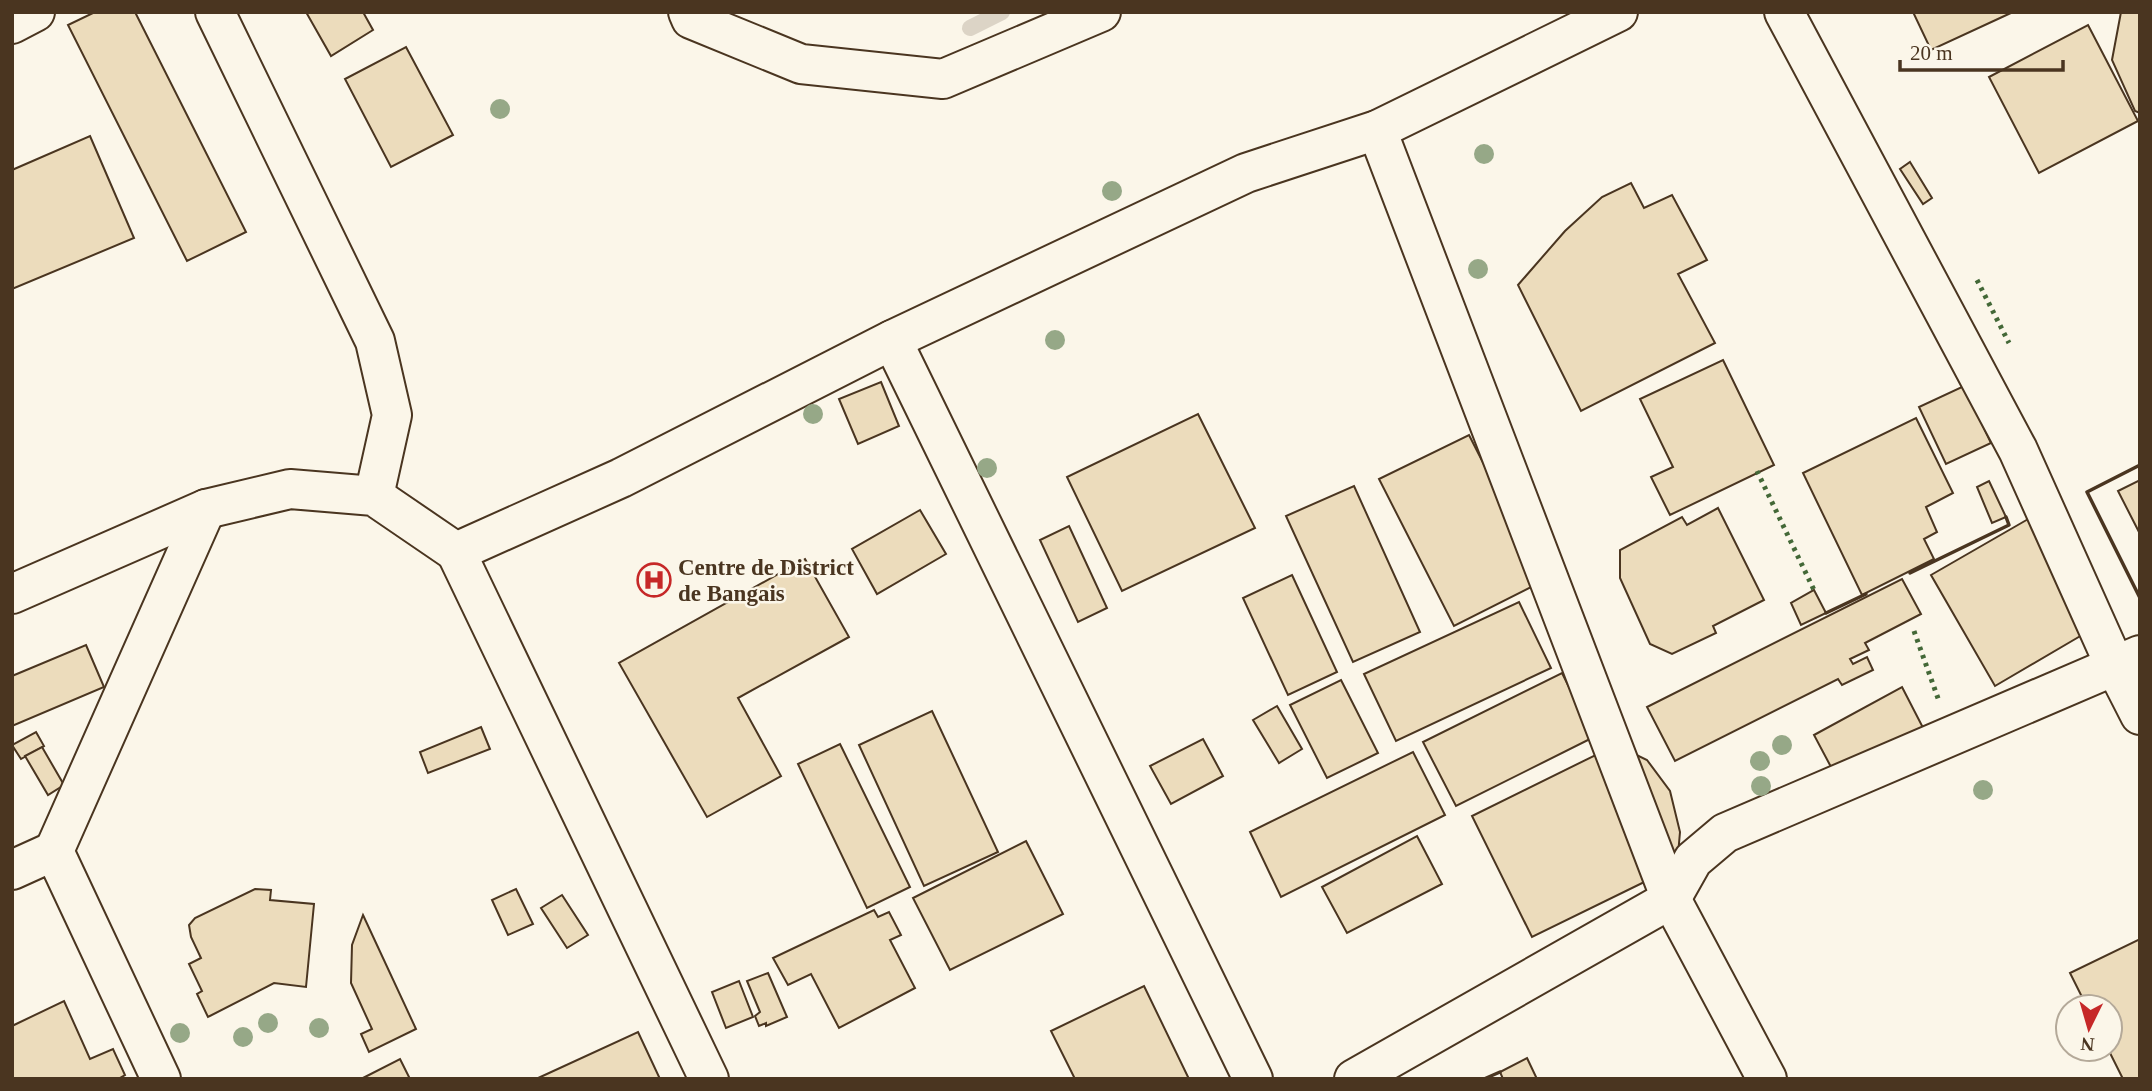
<svg xmlns="http://www.w3.org/2000/svg" width="2152" height="1091" viewBox="0 0 2152 1091" font-family="'Times New Roman',serif">
	<rect width="100%" height="100%" fill="#fbf6e9"/>
	<g fill="none" stroke-linecap="round" stroke-linejoin="round">
		<path stroke="#dcd4c6" stroke-width="16" d="M970,28L1002,12"/>
	</g>
	<g fill="#ecdcbc" stroke="#4a3520" stroke-width="2">
		<path d="M95,12H135L246,232L187,261L68,25Z"/>
		<path d="M306,12H363L373,30L331,56Z"/>
		<path d="M1913,12H2013L1931,50Z"/>
		<path d="M2121,12H2140V113L2135,111L2112,60Z"/>
		<path d="M2088,25L2138,121L2039,173L1989,77Z"/>
		<path d="M406,47L453,135L391,167L345,79Z"/>
		<path d="M90,136L134,238L12,289V170Z"/>
		<path d="M1910,162L1932,198L1923,204L1900,169Z"/>
		<path d="M1631,183L1644,208L1672,195L1707,260L1678,274L1715,343L1581,411L1518,285L1565,231L1602,197Z"/>
		<path d="M1723,360L1774,465L1670,515L1651,477L1673,467L1640,399Z"/>
		<path d="M881,382L899,426L858,444L839,399Z"/>
		<path d="M1964,386L1991,443L1946,464L1919,407Z"/>
		<path d="M1198,414L1255,528L1122,591L1067,477Z"/>
		<path d="M1916,418L1953,493L1926,507L1937,532L1924,539L1934,559L1862,595L1803,473Z"/>
		<path d="M1469,435L1543,581L1454,626L1379,479Z"/>
		<path d="M2140,480V534L2118,491Z"/>
		<path d="M1989,481L2006,517L1992,523L1977,487Z"/>
		<path d="M1354,486L1420,632L1353,662L1286,516Z"/>
		<path d="M1718,508L1764,600L1713,626L1716,633L1672,654L1650,644L1620,578V550L1682,517L1687,525Z"/>
		<path d="M920,510L946,554L877,594L852,549Z"/>
		<path d="M2030,518L2094,628L1995,686L1931,575Z"/>
		<path d="M1069,526L1107,608L1078,622L1040,540Z"/>
		<path d="M805,559L849,637L738,698L781,776L707,817L619,663Z"/>
		<path d="M1292,575L1337,672L1288,695L1243,598Z"/>
		<path d="M1902,579L1921,614L1865,643L1869,650L1850,659L1853,664L1867,657L1873,670L1842,685L1838,679L1675,761L1647,707Z"/>
		<path d="M1814,590L1826,613L1801,625L1791,603Z"/>
		<path d="M1519,602L1551,668L1396,741L1364,674Z"/>
		<path d="M86,645L104,687L12,726V676Z"/>
		<path d="M1562,673L1594,737L1456,806L1423,742Z"/>
		<path d="M1341,680L1378,753L1327,778L1290,705Z"/>
		<path d="M1902,687L1935,751L1847,797L1814,735Z"/>
		<path d="M1277,706L1302,749L1279,763L1253,720Z"/>
		<path d="M932,711L998,852L924,886L859,745Z"/>
		<path d="M481,727L490,749L428,773L420,752Z"/>
		<path d="M36,732L44,746L21,759L12,745Z"/>
		<path d="M1203,739L1223,776L1171,804L1150,766Z"/>
		<path d="M840,744L910,887L867,908L798,764Z"/>
		<path d="M1616,745L1647,760L1670,791L1680,832L1677,866L1532,937L1472,816Z"/>
		<path d="M42,747L64,785L48,795L25,756Z"/>
		<path d="M1413,752L1445,815L1281,897L1250,832Z"/>
		<path d="M1417,836L1442,884L1347,933L1322,887Z"/>
		<path d="M1026,841L1063,914L950,970L913,898Z"/>
		<path d="M255,889L271,890L270,900L314,904L306,987L274,983L208,1017L197,994L202,991L189,964L201,958L191,937L189,925L195,918Z"/>
		<path d="M516,889L533,924L508,935L492,900Z"/>
		<path d="M562,895L588,935L567,948L541,908Z"/>
		<path d="M874,910L878,917L889,912L901,935L890,940L915,988L839,1028L811,974L788,985L773,958Z"/>
		<path d="M363,915L416,1029L369,1052L361,1034L372,1029L351,983L352,945Z"/>
		<path d="M2140,939V1079H2123L2108,1049H2110V1007H2087L2070,973Z"/>
		<path d="M768,973L787,1017L766,1026V1023L759,1026L755,1016L760,1012L747,981Z"/>
		<path d="M739,981L753,1017L726,1028L712,992Z"/>
		<path d="M1144,986L1189,1079H1075L1051,1031Z"/>
		<path d="M64,1001L90,1059L113,1049L125,1075L118,1079H12V1026Z"/>
		<path d="M638,1032L660,1079H536Z"/>
		<path d="M1527,1058L1537,1079H1503L1500,1072Z"/>
		<path d="M400,1059L410,1079H361Z"/>
	</g>
	<g fill="none" stroke-linecap="round" stroke-linejoin="round">
		<defs>
			<g id="street">
				<path d="M215,12L375,341L392,415L374,496"/>
				<path d="M688,12L691,19L801,64L943,79L1101,12"/>
				<path d="M1784,12L2018,450L2115,666L2140,715"/>
				<path d="M12,24L35,12"/>
				<path d="M1377,130L1671,899L1767,1079"/>
				<path d="M892,340L1253,1079"/>
				<path d="M456,552L709,1079"/>
				<path d="M12,594L206,509L290,489L374,496L456,552L621,478L892,340L1246,173L1377,130L1618,12"/>
				<path d="M54,851L206,509"/>
				<path d="M12,870L54,851L161,1079"/>
				<path d="M1354,1079L1671,899L1693,860L1725,833L2140,655"/>
			</g>
		</defs>
		<use href="#street" stroke="#4a3520" stroke-width="42"/>
		<use href="#street" stroke="#fbf6e9" stroke-width="38"/>
		<g stroke="#436837" stroke-width="5" stroke-dasharray="3.5 5" stroke-linecap="butt">
			<path d="M1977,280L2009,343"/>
			<path d="M1757,471L1814,590"/>
			<path d="M1914,631L1939,701"/>
		</g>
		<g stroke="#4a3520" stroke-width="3.5">
			<path d="M2140,465L2087,492L2140,598"/>
			<path d="M1910,573L2009,525L2006,517"/>
			<path d="M1826,613L1866,594"/>
			<path d="M1484,1079L1500,1072"/>
		</g>
	</g>
	<g fill="#96a887">
		<circle cx="500" cy="109" r="10"/>
		<circle cx="1484" cy="154" r="10"/>
		<circle cx="1112" cy="191" r="10"/>
		<circle cx="1478" cy="269" r="10"/>
		<circle cx="1055" cy="340" r="10"/>
		<circle cx="813" cy="414" r="10"/>
		<circle cx="987" cy="468" r="10"/>
		<circle cx="1782" cy="745" r="10"/>
		<circle cx="1760" cy="761" r="10"/>
		<circle cx="1761" cy="786" r="10"/>
		<circle cx="1983" cy="790" r="10"/>
		<circle cx="268" cy="1023" r="10"/>
		<circle cx="319" cy="1028" r="10"/>
		<circle cx="180" cy="1033" r="10"/>
		<circle cx="243" cy="1037" r="10"/>
	</g>
	<defs>
		<symbol id="hospital-ring" viewBox="-11 -11 22 22"><circle r="9.5" fill="#fbf6e9" stroke="#c62828" stroke-width="1.5"/><path d="M-5-5h3v3.5h4V-5h3V5h-3V1.5h-4V5h-3Z" fill="#c62828"/></symbol>
	</defs>
	<g fill-rule="evenodd">
		<use href="#hospital-ring" x="635" y="561" width="38" height="38"/>
	</g>
	<g text-anchor="middle" dominant-baseline="central" stroke-width="5" stroke-linejoin="round" paint-order="stroke">
		<g font-size="23" font-weight="bold" fill="#4a3520" stroke="#fbf6e9" text-anchor="start">
			<text x="678" y="567">Centre de District<tspan x="678" dy="26">de Bangais</tspan></text>
		</g>
	</g>
	<rect width="2152" height="1091" fill="none" stroke="#4a3520" stroke-width="28"/>
	<g transform="translate(2089 1028) rotate(185)"><circle r="33" fill="#fbf6e9" stroke="#b4a999" stroke-width="2"/>
	<path d="M0-5L12 26L0 18L-12 26Z" fill="#c62828"/>
	<text y="-10" font-size="19" font-weight="bold" text-anchor="middle" fill="#4a3520">N</text>
	</g>
	<path d="M1900 60v10h163v-10" fill="none" stroke="#4a3520" stroke-width="3.5"/>
	<text x="1910" y="60" font-size="21" fill="#4a3520" stroke="#fbf6e9" stroke-width="5" paint-order="stroke">20 m</text>
</svg>
